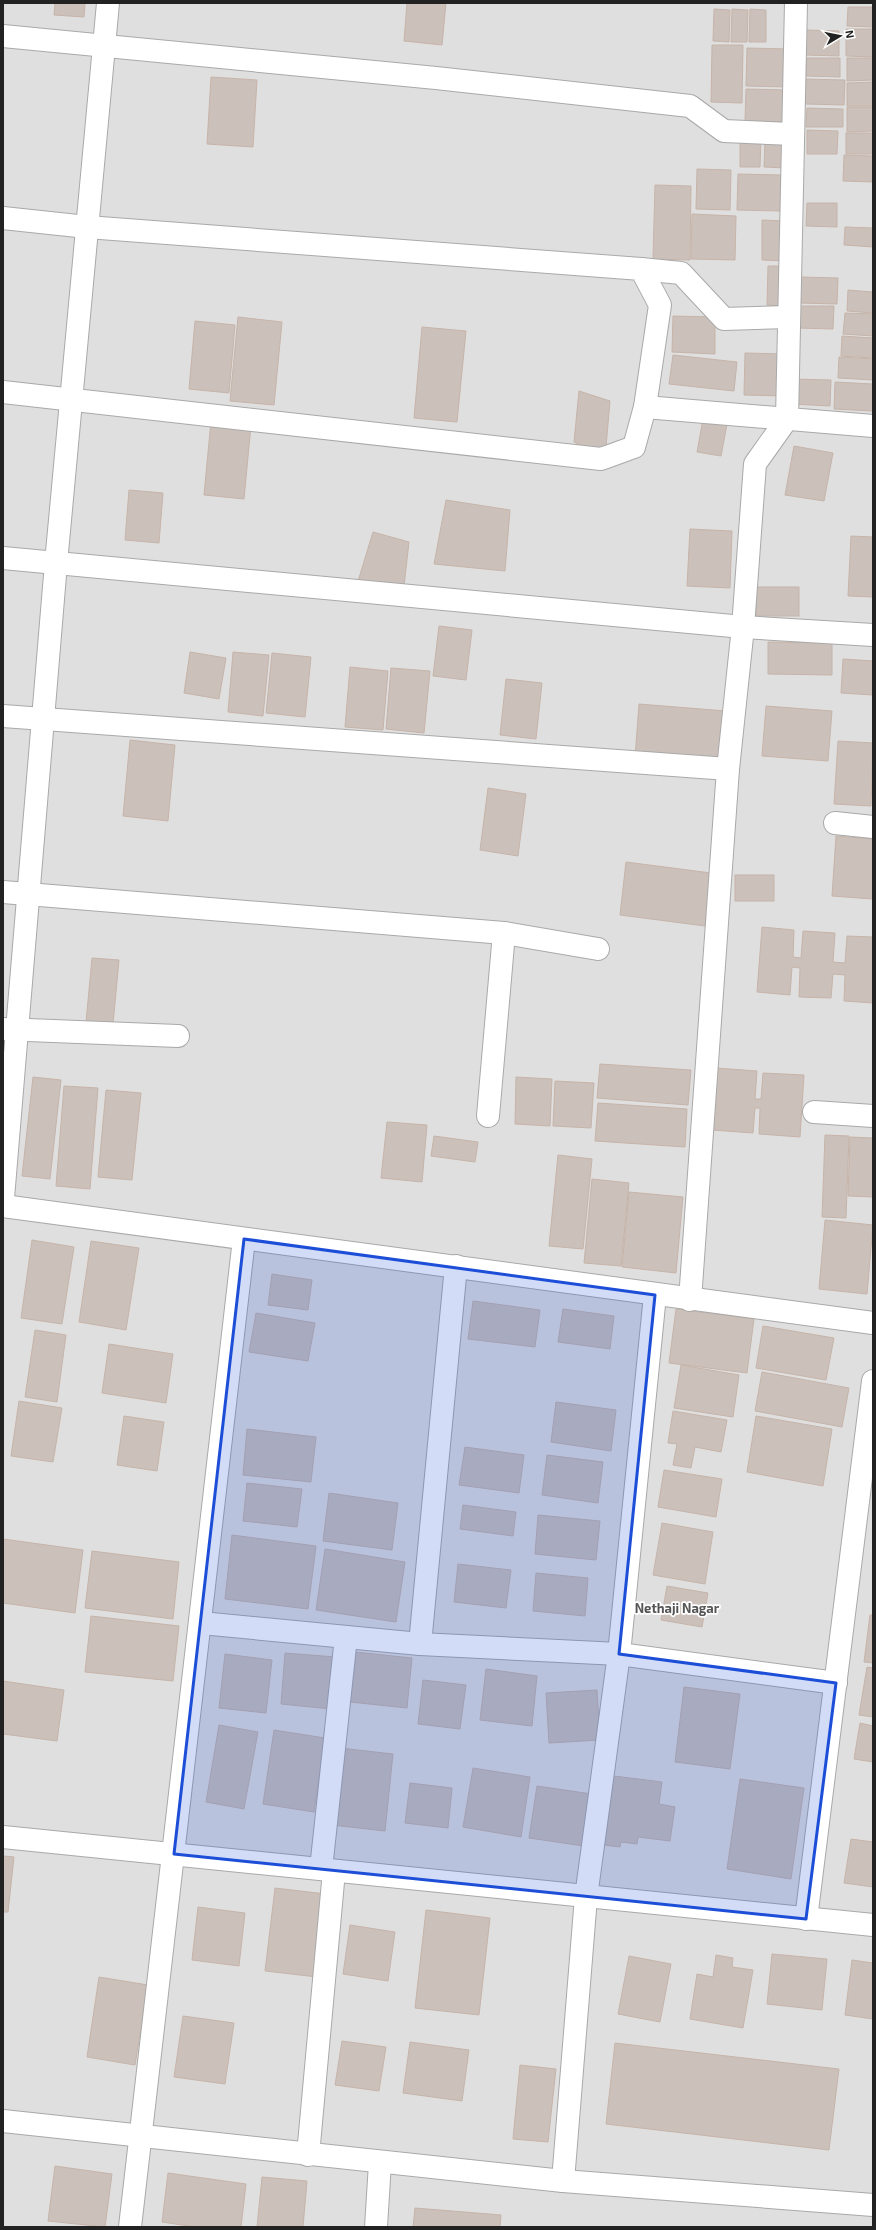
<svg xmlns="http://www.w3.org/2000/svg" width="876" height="2230" viewBox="0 0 876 2230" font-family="'Exo 2',sans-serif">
	<rect width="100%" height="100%" fill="#f3efe8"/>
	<rect fill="#e0dfdf" x="3" y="3" width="870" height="2224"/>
	<g fill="#cbc1ba" stroke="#c6b4a9">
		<path d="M55,3H85L84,17L54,15Z"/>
		<path d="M407,3H446L442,45L404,41Z"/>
		<path d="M848,7H873V27L847,26Z"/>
		<path d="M714,9L730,10L729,42L713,41Z"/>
		<path d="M732,9L748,10L747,42H731Z"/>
		<path d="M750,9L766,10V42H749Z"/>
		<path d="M846,29H873V57L846,56Z"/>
		<path d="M806,30L839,31V56L805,55Z"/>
		<path d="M712,45H743L742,103L711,102Z"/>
		<path d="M747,48L789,49V87L746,86Z"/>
		<path d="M807,58H840V77L806,76Z"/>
		<path d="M847,58H873V80L847,81Z"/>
		<path d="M211,77L257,80L253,147L207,144Z"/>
		<path d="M806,79L845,80L844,105L805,104Z"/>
		<path d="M873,82V106H847V83Z"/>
		<path d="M746,89L789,90L788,122L745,121Z"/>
		<path d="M847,107H873V131L847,132Z"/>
		<path d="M807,108L843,109V127H806Z"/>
		<path d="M807,130L838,131L837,154H807Z"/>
		<rect x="846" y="133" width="27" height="21"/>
		<path d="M740,137L761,138L760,167H740Z"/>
		<path d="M765,139H787L786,168L764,167Z"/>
		<path d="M844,155L873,156V182L843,181Z"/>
		<path d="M697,169L731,170L730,210L696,209Z"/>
		<path d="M738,174L781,175L780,211L737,210Z"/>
		<path d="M655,185L691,186L690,260L653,259Z"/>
		<path d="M807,203H837V227L806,226Z"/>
		<path d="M692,214L736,216L735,260L691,259Z"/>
		<path d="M762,220L787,221L786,261L762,260Z"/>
		<path d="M845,227L873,228V247L844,245Z"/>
		<path d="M768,266H787V306L767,305Z"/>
		<path d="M800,277L838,278L837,304L799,303Z"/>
		<path d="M848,290L873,292V313L847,311Z"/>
		<path d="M798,306H834L833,329L797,328Z"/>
		<path d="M845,313L873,314V336L843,334Z"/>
		<path d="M673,316L715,317V354L672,352Z"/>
		<path d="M238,317L282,322L274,405L230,401Z"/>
		<path d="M195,321L235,325L229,393L189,389Z"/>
		<path d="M422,327L466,331L457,422L414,418Z"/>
		<path d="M842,336L873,338V358L841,356Z"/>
		<path d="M745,353L784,354L783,396L744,395Z"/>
		<path d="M673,355L737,362L734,391L669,384Z"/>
		<path d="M839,357L873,359V380L838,378Z"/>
		<path d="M793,379L831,380L830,406L792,404Z"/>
		<path d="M835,382L873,384V411L834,409Z"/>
		<path d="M579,391L610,401L605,458L574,442Z"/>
		<path d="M703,419L727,424L721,456L697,452Z"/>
		<path d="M211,421L251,425L244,499L204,495Z"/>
		<path d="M794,446L833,453L824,501L785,495Z"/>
		<path d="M129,490L163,493L159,543L125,540Z"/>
		<path d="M446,500L510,510L505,571L434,564Z"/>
		<path d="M690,529L732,531L730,588L687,586Z"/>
		<path d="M373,532L409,542L403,595L355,591Z"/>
		<path d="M851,536L873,537V597L848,596Z"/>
		<rect x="756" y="587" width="43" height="29"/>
		<path d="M439,626L472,630L466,680L433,676Z"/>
		<path d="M768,642L832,643V675L768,674Z"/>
		<path d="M190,652L226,658L219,699L184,693Z"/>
		<path d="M233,652L269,655L263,716L228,712Z"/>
		<path d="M272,653L311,657L305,717L266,713Z"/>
		<path d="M843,659L873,661V695L841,693Z"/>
		<path d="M350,667L388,671L383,730L345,727Z"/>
		<path d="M391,668L430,671L424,733L386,729Z"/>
		<path d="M506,679L542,683L536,739L500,735Z"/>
		<path d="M639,704L726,711L722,765L635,758Z"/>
		<path d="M766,706L832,711L828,761L762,756Z"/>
		<path d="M130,740L175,745L168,821L123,816Z"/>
		<path d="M838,741L873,743L871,806L834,804Z"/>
		<path d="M488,788L526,794L518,856L480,850Z"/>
		<path d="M836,836L873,839V899L832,896Z"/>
		<path d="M626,862L711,873L705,926L620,915Z"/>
		<rect x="735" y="875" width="39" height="26"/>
		<path d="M762,927L794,930L793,957L801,958L803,931L835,933L833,962L845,963L847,936L873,937V1003L844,1001L845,975L833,974L831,998L799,997L800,968L792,967L790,995L757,992Z"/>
		<path d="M92,958L119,960L113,1024L86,1022Z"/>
		<path d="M600,1064L691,1070L688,1105L597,1098Z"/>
		<path d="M716,1068L757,1071L755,1099H761L763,1073L804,1075L800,1137L759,1134L760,1108H755L753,1133L712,1130Z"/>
		<path d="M33,1077L61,1080L50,1179L22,1176Z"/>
		<path d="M516,1077L552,1079L550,1126L515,1124Z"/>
		<path d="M555,1081L594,1083L591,1128L553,1126Z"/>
		<path d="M64,1086L98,1088L90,1189L56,1186Z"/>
		<path d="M106,1090L141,1093L132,1180L98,1177Z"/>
		<path d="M598,1103L687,1109L685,1147L595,1141Z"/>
		<path d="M387,1122L427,1125L422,1182L381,1178Z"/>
		<path d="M825,1135L849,1136L846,1218L822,1217Z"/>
		<path d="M434,1136L478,1142L475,1162L431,1156Z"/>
		<path d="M850,1137L873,1138V1197L848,1196Z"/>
		<path d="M558,1155L592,1159L583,1249L549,1246Z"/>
		<path d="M592,1179L629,1183L621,1266L584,1263Z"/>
		<path d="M629,1192L683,1197L676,1273L622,1267Z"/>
		<path d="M825,1220L873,1225L867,1294L819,1289Z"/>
		<path d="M32,1240L74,1247L62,1324L21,1318Z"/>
		<path d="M91,1241L139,1248L126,1330L79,1322Z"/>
		<path d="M272,1274L312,1280L308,1310L268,1305Z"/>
		<path d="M473,1301L540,1310L535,1347L468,1339Z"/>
		<path d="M563,1309L614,1316L610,1349L558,1342Z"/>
		<path d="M676,1309L754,1319L747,1373L669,1363Z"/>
		<path d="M256,1313L315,1323L308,1361L249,1352Z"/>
		<path d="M763,1326L834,1338L826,1380L756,1368Z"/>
		<path d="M35,1330L66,1335L57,1402L25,1397Z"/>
		<path d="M109,1344L173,1354L166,1403L102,1393Z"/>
		<path d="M681,1365L739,1375L733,1417L674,1408Z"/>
		<path d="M762,1372L849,1388L842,1427L755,1411Z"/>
		<path d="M19,1401L62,1408L53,1462L11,1456Z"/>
		<path d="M556,1402L616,1410L611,1451L551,1442Z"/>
		<path d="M673,1411L727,1420L721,1452L695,1447L691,1468L673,1465L677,1444L668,1443Z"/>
		<path d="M124,1416L164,1422L157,1471L117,1465Z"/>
		<path d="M756,1416L832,1429L823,1486L747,1472Z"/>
		<path d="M247,1429L316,1437L311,1482L243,1475Z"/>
		<path d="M465,1447L524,1455L519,1493L459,1485Z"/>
		<path d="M547,1455L603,1462L598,1503L542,1495Z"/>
		<path d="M664,1470L722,1479L716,1517L658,1507Z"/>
		<path d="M247,1483L302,1489L297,1527L243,1521Z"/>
		<path d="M329,1493L398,1503L392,1550L323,1541Z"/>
		<path d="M463,1505L516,1512L513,1536L460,1529Z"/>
		<path d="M538,1515L600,1521L596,1560L535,1554Z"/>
		<path d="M662,1523L713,1532L705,1584L653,1575Z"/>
		<path d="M232,1535L316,1546L308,1609L225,1599Z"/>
		<path d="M3,1539L83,1550L75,1613L3,1603Z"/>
		<path d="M325,1549L405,1562L396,1622L316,1610Z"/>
		<path d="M92,1551L179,1562L173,1619L85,1608Z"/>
		<path d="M458,1564L511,1570L506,1608L454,1602Z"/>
		<path d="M536,1573L588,1578L585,1616L533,1611Z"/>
		<path d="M667,1586L708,1593L702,1627L661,1620Z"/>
		<path d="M870,1615H873V1663L864,1662Z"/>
		<path d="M91,1616L179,1626L173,1681L85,1672Z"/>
		<path d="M355,1652L412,1658L407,1708L350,1702Z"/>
		<path d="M285,1653L336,1657L331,1709L281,1704Z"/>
		<path d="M225,1654L272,1660L266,1713L219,1708Z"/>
		<path d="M867,1667L873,1668V1717L859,1715Z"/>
		<path d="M486,1669L537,1676L532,1726L480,1720Z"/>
		<path d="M423,1680L466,1685L460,1729L418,1724Z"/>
		<path d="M3,1681L64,1690L57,1741L3,1734Z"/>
		<path d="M684,1687L740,1694L730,1769L675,1762Z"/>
		<path d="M597,1690L600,1740L549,1743L546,1693Z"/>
		<path d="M860,1723L873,1726V1762L854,1759Z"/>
		<path d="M219,1725L258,1732L244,1809L206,1802Z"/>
		<path d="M274,1730L325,1738L314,1812L263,1804Z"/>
		<path d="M340,1748L393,1754L385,1831L332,1825Z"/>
		<path d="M473,1768L530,1777L521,1837L463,1827Z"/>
		<path d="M614,1776L662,1782L659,1804L675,1807L670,1841L638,1837L637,1844L621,1842L620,1847L604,1845Z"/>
		<path d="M740,1779L804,1788L791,1879L727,1869Z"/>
		<path d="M410,1783L452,1788L448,1828L405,1823Z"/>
		<path d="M537,1786L592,1794L584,1846L529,1838Z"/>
		<path d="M851,1839L873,1842V1887L844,1883Z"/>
		<path d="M3,1856L14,1857L8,1912H3Z"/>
		<path d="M275,1888L326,1894L317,1977L265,1971Z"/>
		<path d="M198,1907L245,1913L239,1966L192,1960Z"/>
		<path d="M426,1910L490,1918L479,2015L415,2008Z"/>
		<path d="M350,1925L395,1932L388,1981L343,1974Z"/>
		<path d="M772,1954L827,1959L822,2010L767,2004Z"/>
		<path d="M716,1955L733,1958L732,1967L753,1970L743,2028L690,2019L697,1974L713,1977Z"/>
		<path d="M629,1956L671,1964L660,2022L618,2014Z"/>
		<path d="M852,1960L873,1963V2019L845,2015Z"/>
		<path d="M99,1977L148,1985L135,2065L87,2057Z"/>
		<path d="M183,2016L234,2023L225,2084L174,2077Z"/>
		<path d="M342,2041L386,2047L379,2091L335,2085Z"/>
		<path d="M410,2042L469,2050L462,2101L403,2093Z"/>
		<path d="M615,2043L839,2069L829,2150L606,2124Z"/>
		<path d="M520,2065L556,2069L548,2142L513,2139Z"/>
		<path d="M55,2166L112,2174L105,2227L48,2221Z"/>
		<path d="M168,2173L246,2184L241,2227H195L162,2222Z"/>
		<path d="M262,2177L307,2181L303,2227H257Z"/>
		<path d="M415,2208L501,2215L500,2227H413Z"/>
	</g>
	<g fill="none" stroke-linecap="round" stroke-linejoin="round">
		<defs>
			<g id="street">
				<path d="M3,36L436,78L690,106L724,131L793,134"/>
				<path d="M3,218L87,227L641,269L660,305L645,407L634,447L601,459L3,392"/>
				<path d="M641,269L681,273L724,319L789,317"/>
				<path d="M645,407L873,426"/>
				<path d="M3,558L743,627L873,635"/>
				<path d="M3,716L728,769"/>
				<path d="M835,823L873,827"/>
				<path d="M3,892L504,933L598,949"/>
				<path d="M3,1029L178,1036"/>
				<path d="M814,1112L873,1116"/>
				<path d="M488,1116L504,933"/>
				<path d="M3,1198L56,563L108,3"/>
				<path d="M3,1206L873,1323"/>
				<path d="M690,1300L728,769L743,627L755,464L787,419L796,3"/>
				<path d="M201,1623L420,1644L619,1654L836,1683"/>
				<path d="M420,1644L456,1266"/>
				<path d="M3,1837L873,1925"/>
				<path d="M321,1869L346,1637"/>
				<path d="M806,1919L873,1381"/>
				<path d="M3,2121L563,2181L873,2205"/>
				<path d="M308,2155L334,1871"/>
				<path d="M563,2181L586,1897L619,1654L655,1295"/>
				<path d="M130,2227L244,1239"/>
				<path d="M376,2227L380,2163"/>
			</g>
		</defs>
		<use href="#street" stroke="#a9a9a9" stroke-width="24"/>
		<use href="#street" stroke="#fff" stroke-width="22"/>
	</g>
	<path fill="#1d4ed8" fill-opacity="0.2" stroke="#1d4ed8" stroke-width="3" stroke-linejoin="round" d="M244,1239L655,1295L619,1654L836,1683L806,1919L174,1854Z"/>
	<g text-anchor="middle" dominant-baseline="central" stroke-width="3.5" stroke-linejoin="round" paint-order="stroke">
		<g font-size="13" font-weight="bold" fill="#555" stroke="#fff">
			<text x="677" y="1608">Nethaji Nagar</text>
		</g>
	</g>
	<rect width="876" height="2230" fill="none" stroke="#222222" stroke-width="8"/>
	<g transform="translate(840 36) rotate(80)" stroke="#ffffff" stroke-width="3" paint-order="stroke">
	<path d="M0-3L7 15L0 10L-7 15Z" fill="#222222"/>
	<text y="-6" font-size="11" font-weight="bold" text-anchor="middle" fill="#222222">N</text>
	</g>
</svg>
